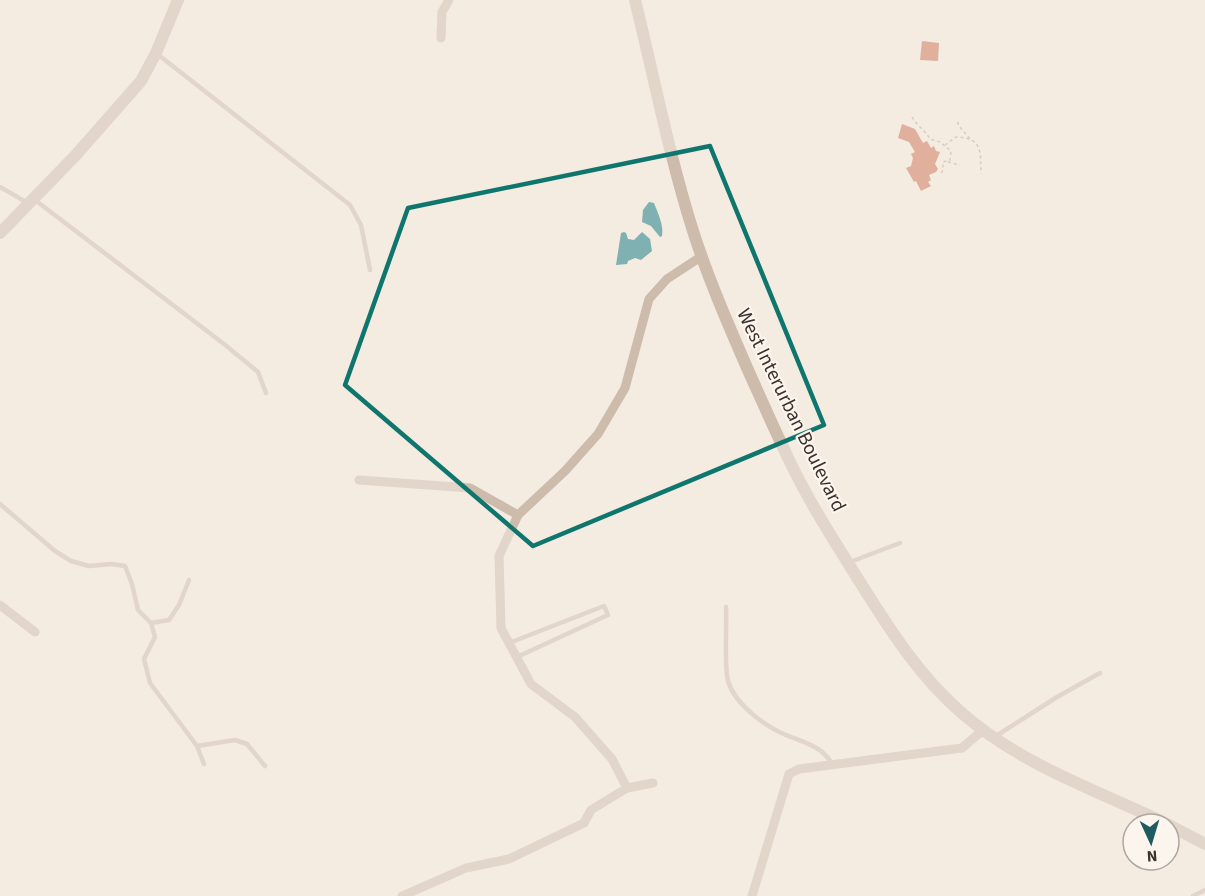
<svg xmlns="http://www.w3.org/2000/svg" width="1205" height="896" viewBox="0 0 1205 896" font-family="'Source Sans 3',sans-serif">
	<rect width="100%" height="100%" fill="#f4ebe1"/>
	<g fill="#7fb0b2">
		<path d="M649,202L654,203C658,213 664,226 662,236L660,237L651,226L642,222L643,210Z"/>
		<path d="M624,232L626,233L628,239L634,240L642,232L650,239L652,251L641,260L635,258L628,261L627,264L616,265L621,233Z"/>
	</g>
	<g fill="#c8694b">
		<path d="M922,41L939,43L938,61L920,60Z"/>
		<path d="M902,124L915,129L923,143L927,141L931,148L934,146L936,151L940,152L935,164L938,169L936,172L929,175L931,180L928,182L931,186L921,191L916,181L914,182L906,168L911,166L913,158L911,154L915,152L909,142L898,138Z"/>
	</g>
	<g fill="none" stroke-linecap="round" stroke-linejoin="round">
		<g stroke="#b9a596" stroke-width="1.5" stroke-dasharray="3 3" stroke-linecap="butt">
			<path d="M912,117C917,126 925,130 930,139L940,142L951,151L950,160L943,162V170L940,175"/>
			<path d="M958,122V125L971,140"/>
			<path d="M945,145L956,137C984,138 980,153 981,174"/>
			<path d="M948,162L960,165"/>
		</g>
		<g stroke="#cdbbac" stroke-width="4.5">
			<path d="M156,53L350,205L361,225L370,270"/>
			<path d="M0,187L26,202"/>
			<path d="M35,200L224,344L258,372L266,393"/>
			<path d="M0,504L55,551L71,561L89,566L111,564L125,566L132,584L138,610L151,623L169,620L179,605L189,580"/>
			<path d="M850,562L900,543"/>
			<path d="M726,607C727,625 724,666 728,681C735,705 768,729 791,737C809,744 823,748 832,764"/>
			<path d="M151,623L155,637L144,659L150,683L197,746L204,764"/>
			<path d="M509,643L604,606L608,615L517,657"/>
			<path d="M996,736L1057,697L1100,673"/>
			<path d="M197,746L235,740L247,744L265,766"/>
			<path d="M1193,896L1205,890"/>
		</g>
		<g stroke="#cdbbac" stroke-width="9">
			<path d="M441,38L442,12L449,0"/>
			<path d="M359,480L470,488L518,515"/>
			<path d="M0,605L35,632"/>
			<path d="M627,788L612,759L575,717L531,684L501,628L499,556L518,515L565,471L598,434L625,388L649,299L667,279L702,256"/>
			<path d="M402,896L466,868L509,859L584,823L591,810L627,788L653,783"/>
			<path d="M752,896L789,774L799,769L962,748L983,730"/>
		</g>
		<g stroke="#cdbbac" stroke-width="12">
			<path d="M635,0C654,77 669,155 693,231C708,278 728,324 748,370C762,401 776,433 791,464C809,501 831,536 853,571C885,622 917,675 963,714C1023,766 1097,790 1167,824"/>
			<path d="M0,233L75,156L141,81L156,53L178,0"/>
			<path d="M1169,825L1205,844"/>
		</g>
	</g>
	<path d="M0 0H1205V896H0ZM710,146L824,425L533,546L345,385L408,208Z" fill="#f4ebe1" fill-opacity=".55" fill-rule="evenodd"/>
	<path fill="none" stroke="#0f766e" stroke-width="4.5" stroke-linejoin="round" d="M710,146L824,425L533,546L345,385L408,208Z"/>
	<g text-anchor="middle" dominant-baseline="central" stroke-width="4.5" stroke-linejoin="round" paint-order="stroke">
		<g font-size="20" fill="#3b302b" stroke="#fbf5ee">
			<text transform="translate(791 410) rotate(64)">West Interurban Boulevard</text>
		</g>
	</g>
	<g transform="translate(1151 842) rotate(176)"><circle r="28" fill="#fbf5ee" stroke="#aea6a0" stroke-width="1.5"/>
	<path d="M0-4.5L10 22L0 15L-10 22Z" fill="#1f5a5e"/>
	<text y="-9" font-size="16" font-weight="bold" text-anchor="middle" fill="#3b302b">N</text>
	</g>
</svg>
